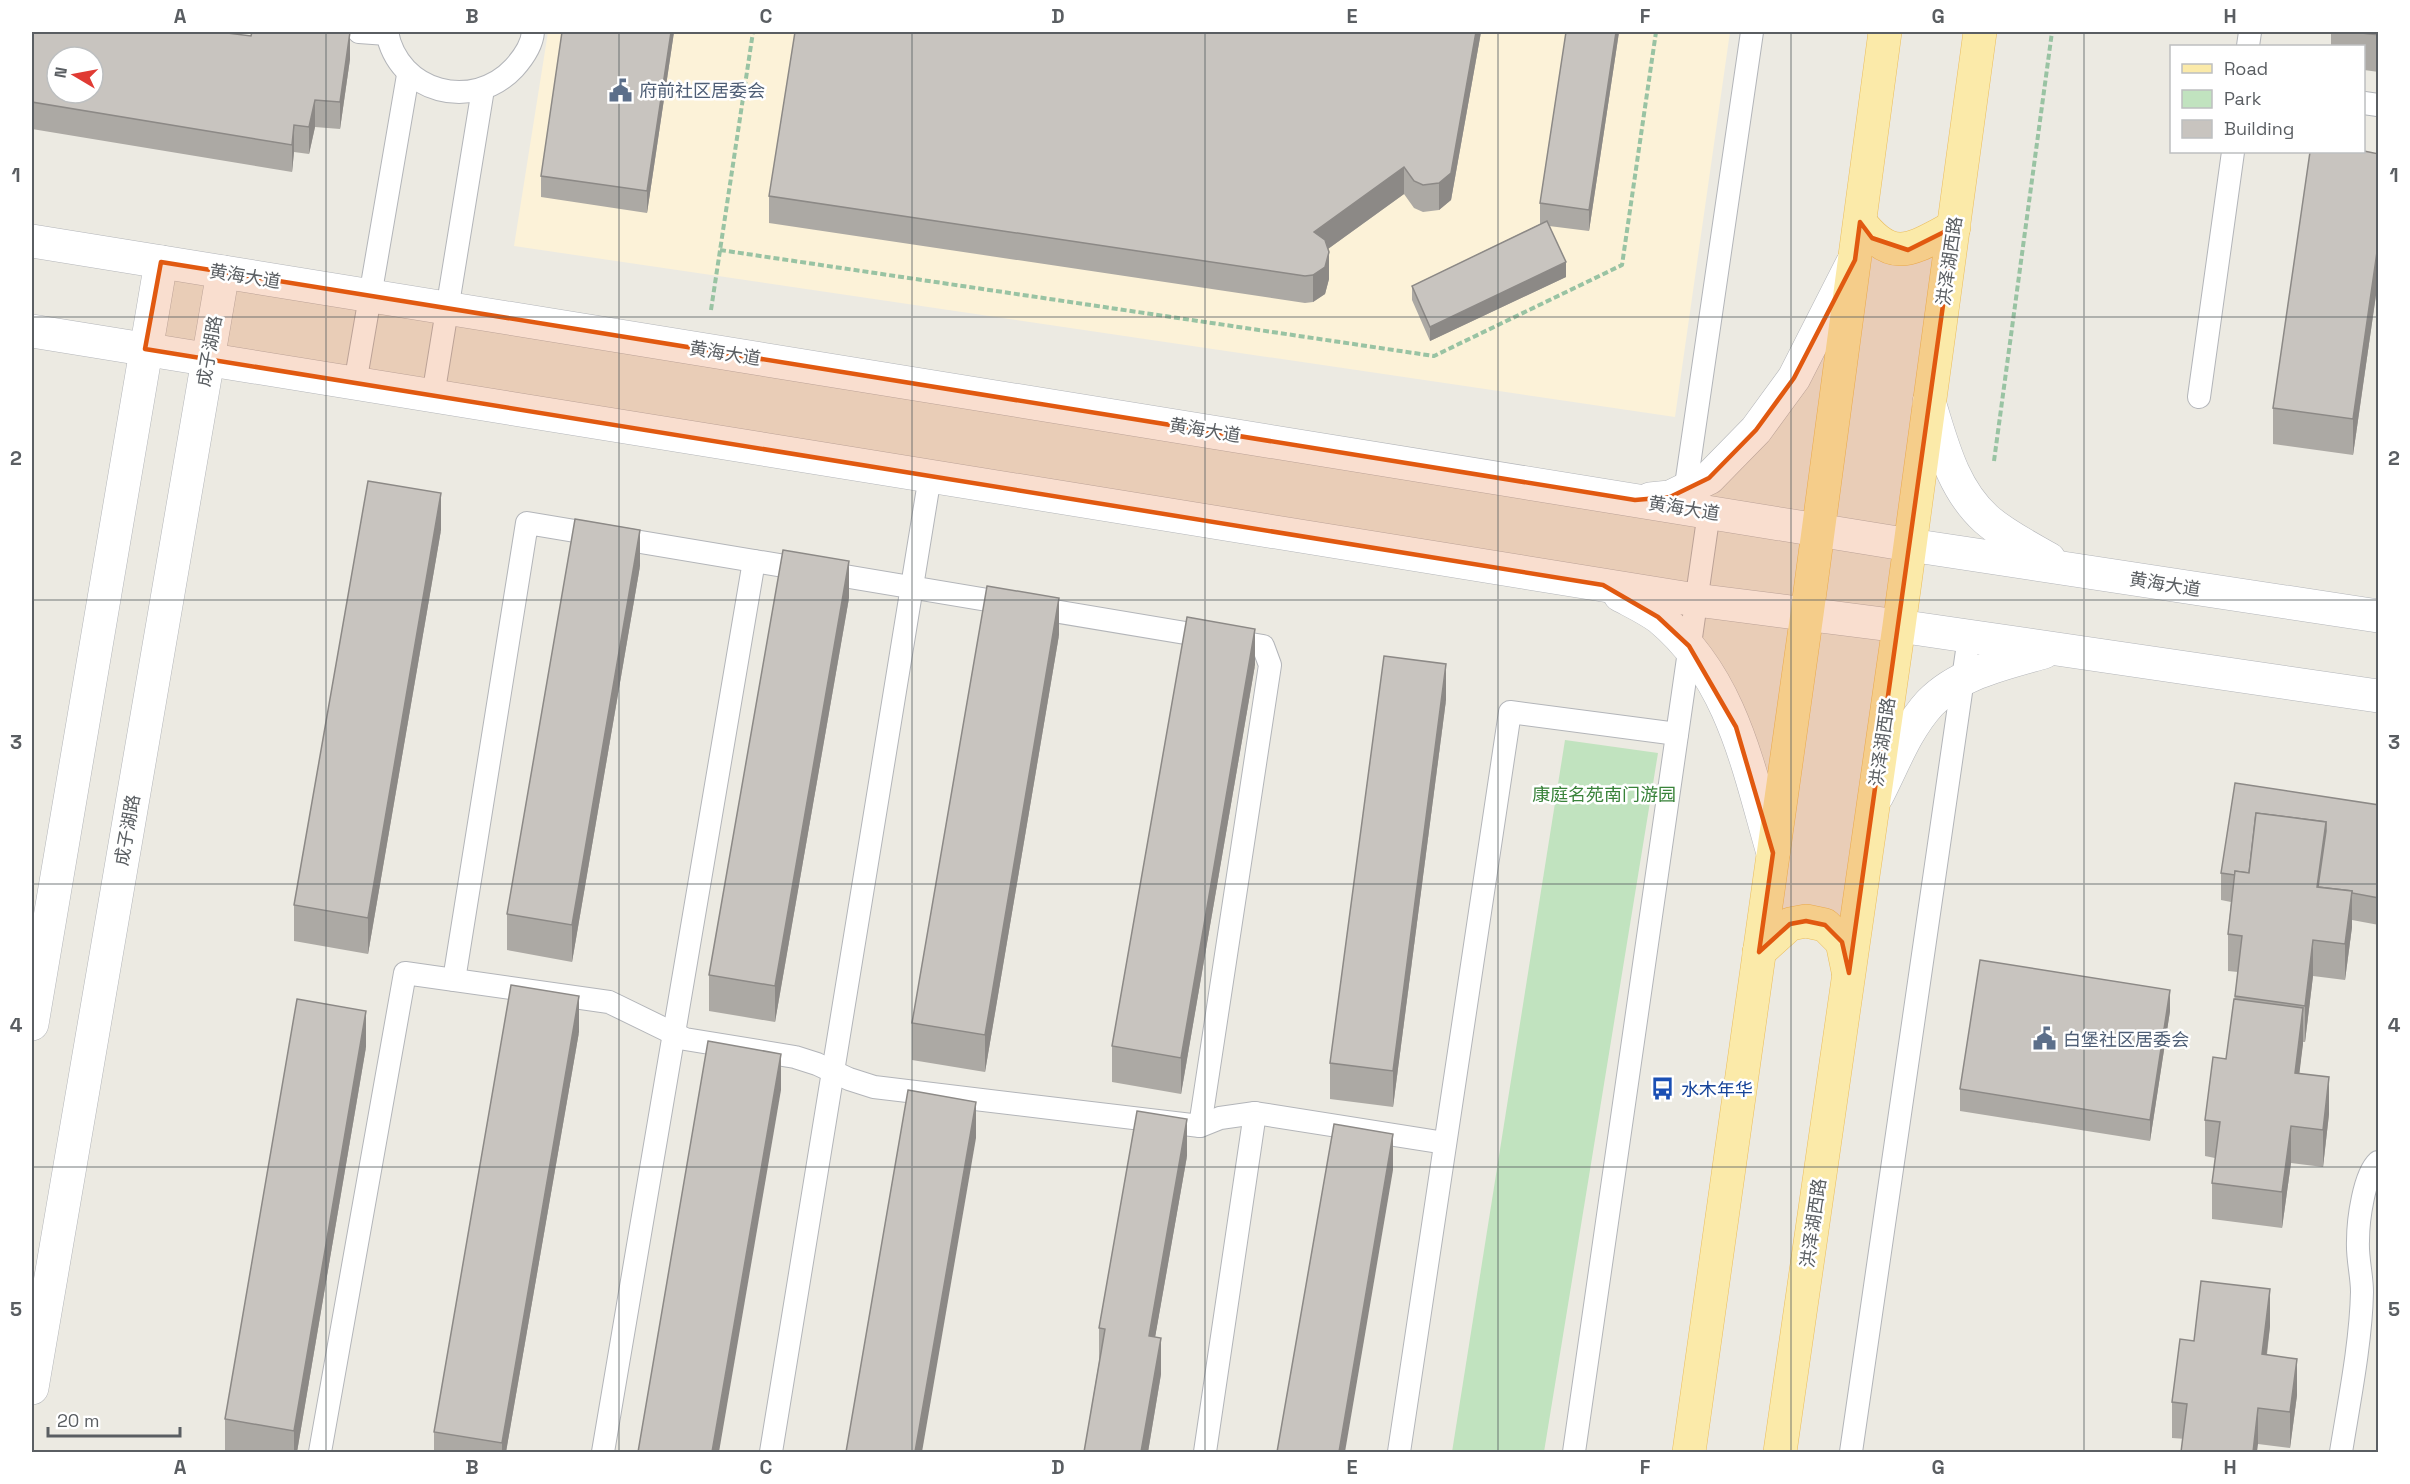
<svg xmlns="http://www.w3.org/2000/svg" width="2410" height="1484" viewBox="0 0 2410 1484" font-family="'Space Grotesk','Noto Sans SC',sans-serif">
	<rect width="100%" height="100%" fill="#eceae2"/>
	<path fill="#fcf2d8" d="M548,32H1730L1675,417L514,246Z"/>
	<path fill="#c1e3bf" d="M1565,740L1658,753L1544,1452H1452Z"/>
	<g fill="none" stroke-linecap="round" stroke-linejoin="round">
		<defs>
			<g id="service">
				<path d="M359,32L387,34"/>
				<path d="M387,32C398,93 473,112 514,68C523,58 532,45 533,32"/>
				<path d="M2248,46L2250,32"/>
				<path d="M2364,103L2378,105"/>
				<path d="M355,384L408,75"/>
				<path d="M433,396L483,89"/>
				<path d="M2199,397L2233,152"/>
				<path d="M1684,499L1752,32"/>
				<path d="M454,980L527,523L1263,646L1270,665L1200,1126"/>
				<path d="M320,1452L405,973L609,1002L685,1039L795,1057L817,1064L849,1079L874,1087L1200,1126L1220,1118L1255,1113L1445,1143"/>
				<path d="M603,1452L754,561"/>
				<path d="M771,1452L930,476"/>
				<path d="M1205,1452L1255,1113"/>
				<path d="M1399,1452L1510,712L1677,734"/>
				<path d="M1574,1452L1709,512"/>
				<path d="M1851,1452L1969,637"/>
				<path d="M2341,1452C2349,1402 2361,1342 2362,1292C2362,1275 2357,1258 2358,1241C2358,1220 2364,1175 2378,1162"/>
			</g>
			<g id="tertiary">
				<path d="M32,241L1910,545L2378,616"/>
				<path d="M32,331L1696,600L1899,626L2378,696"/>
				<path d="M1929,402C1942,443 1952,488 1986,519C2004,535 2028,547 2049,559"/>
				<path d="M1650,499L1670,497L1709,478L1756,430L1794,378L1852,264"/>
				<path d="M1620,595C1633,602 1648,609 1660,618C1732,678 1748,767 1773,853"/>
				<path d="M1877,796C1893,765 1906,729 1930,703C1959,673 2005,663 2044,652"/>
				<path d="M32,1024L161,262"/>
				<path d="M32,1388L223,272"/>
			</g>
			<g id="primary">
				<path d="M1860,222C1894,266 1913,248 1954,227"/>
				<path d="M1759,952L1790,924L1806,921L1825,925L1842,942L1848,971"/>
				<path d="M1689,1452L1807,614L1885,32"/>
				<path d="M1780,1452L1899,626L1980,32"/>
			</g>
		</defs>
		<use href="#service" stroke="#b3b5b9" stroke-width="24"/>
		<use href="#tertiary" stroke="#b3b5b9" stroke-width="34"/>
		<use href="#primary" stroke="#eabd5e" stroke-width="34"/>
		<g stroke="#99c3a3" stroke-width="4" stroke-dasharray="6 3" stroke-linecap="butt">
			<path d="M720,250L1434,356L1622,265L1656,32"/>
			<path d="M711,310L753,32"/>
			<path d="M1994,461L2052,32"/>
		</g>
		<use href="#service" stroke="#fff" stroke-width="22"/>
		<use href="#tertiary" stroke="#fff" stroke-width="33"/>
		<use href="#primary" stroke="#fbeaa9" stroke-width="33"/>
	</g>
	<g fill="#aca9a4">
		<path d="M32,32L350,59L340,129L315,127L309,154L294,152L292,172L32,129Z"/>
		<path d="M674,32L647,213L541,197V176Z"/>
		<path d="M1481,32L1451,200L1439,210L1423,212L1414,208L1404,194L1328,249L1329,279L1325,294L1313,302L1305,303L769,223V196Z"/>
		<path d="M1566,32H1619L1589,231L1549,226L1566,277L1430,341L1412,300V286L1540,224V203Z"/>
		<path d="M2331,32H2379V72L2364,70V46H2331Z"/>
		<path d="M2379,154V274L2353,455L2273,444V408Z"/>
		<path d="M441,530L368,954L294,941V905Z"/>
		<path d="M640,566L572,962L507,950V914Z"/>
		<path d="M849,598L775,1022L709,1011V975Z"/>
		<path d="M1059,635L985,1072L912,1060V1023Z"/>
		<path d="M1255,665L1181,1094L1112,1082V1046Z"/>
		<path d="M1446,700L1393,1107L1330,1099V1063Z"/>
		<path d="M2379,805V925L2352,920V927L2345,980L2313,976L2305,1042H2303L2299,1073L2329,1114L2323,1167L2291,1163L2282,1228L2212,1219V1183L2215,1158L2205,1156V1120L2226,1059L2238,972L2228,971V934L2231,902L2221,900V873Z"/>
		<path d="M2170,1011L2150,1141L1960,1111V1089Z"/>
		<path d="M579,1032L506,1452H434V1432Z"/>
		<path d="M366,1047L297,1452H225V1419Z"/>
		<path d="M1187,1156L1155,1337L1161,1374L1148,1452H1084L1099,1362V1328Z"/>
		<path d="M2270,1326L2267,1355L2297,1395L2290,1448L2258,1444L2172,1438V1402L2194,1341Z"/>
	</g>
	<g fill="#8c8986">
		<path d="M350,32V59L340,129V102Z"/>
		<path d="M671,32H674L647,213V191Z"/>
		<path d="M1476,32H1481L1451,200L1439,210V183Z"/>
		<path d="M1616,32H1619L1589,231V210Z"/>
		<path d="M315,100V127L309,154V127Z"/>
		<path d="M294,125V152L292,172V145Z"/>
		<path d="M1404,167V194L1314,259V232Z"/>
		<path d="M2379,238V274L2353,455V419Z"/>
		<path d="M1329,252V279L1325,294L1313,302V275Z"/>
		<path d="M1566,262V277L1430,341V327Z"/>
		<path d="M441,493V530L368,954V918Z"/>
		<path d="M640,530V566L572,962V925Z"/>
		<path d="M849,561V598L775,1022V986Z"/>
		<path d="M1059,598V635L985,1072V1035Z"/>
		<path d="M1255,629V665L1181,1094V1058Z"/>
		<path d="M1446,664V700L1393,1107V1071Z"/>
		<path d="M2326,822V858L2318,888L2317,887Z"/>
		<path d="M2352,891V927L2345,980V944Z"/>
		<path d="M2313,940V976L2305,1042V1006Z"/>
		<path d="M2170,990V1011L2150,1141V1120Z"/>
		<path d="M579,996V1032L506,1452H502V1443Z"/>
		<path d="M2303,1008V1044L2295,1109V1073Z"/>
		<path d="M366,1011V1047L297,1452H294V1431Z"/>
		<path d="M781,1054V1090L719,1452H712Z"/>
		<path d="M2329,1077V1114L2323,1167V1130Z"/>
		<path d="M976,1102V1138L922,1452H915Z"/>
		<path d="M1187,1119V1156L1149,1372V1336Z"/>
		<path d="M2291,1126V1163L2282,1228V1192Z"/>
		<path d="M1393,1134V1170L1345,1452H1339Z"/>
		<path d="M2270,1289V1326L2262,1391V1354Z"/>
		<path d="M1161,1338V1374L1148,1452H1141Z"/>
		<path d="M2297,1359V1395L2290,1448V1412Z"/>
		<path d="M2258,1408V1444L2257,1452H2253Z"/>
	</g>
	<g fill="#c8c4bf" stroke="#8c8986" stroke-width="1.5" fill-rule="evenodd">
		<path d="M32,32H219L251,36L252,32H350L340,102L315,100L309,127L294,125L292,145L32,102ZM57,57H93V93H57Z"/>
		<path d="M562,32H671L647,191L541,176Z"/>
		<path d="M795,32H1476L1451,173L1439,183L1423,185L1414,181L1404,167L1314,232L1325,240L1329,252L1325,267L1313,275L1305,276L769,196Z"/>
		<path d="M1566,32H1616L1589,210L1540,203Z"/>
		<path d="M2352,32H2379V35Z"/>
		<path d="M2364,151L2379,154V238L2353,419L2273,408L2310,152Z"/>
		<path d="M1547,221L1566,262L1430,327L1412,286Z"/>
		<path d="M368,481L441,493L368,918L294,905Z"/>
		<path d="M575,519L640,530L572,925L507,914Z"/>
		<path d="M783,550L849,561L775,986L709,975Z"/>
		<path d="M987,586L1059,598L985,1035L912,1023Z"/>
		<path d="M1187,617L1255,629L1181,1058L1112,1046Z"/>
		<path d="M1384,656L1446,664L1393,1071L1330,1063Z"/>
		<path d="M2235,783L2379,805V898L2352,893V891L2318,887L2326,831V822L2256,813L2249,873L2235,871V875L2221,873Z"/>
		<path d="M2256,813L2326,822L2317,887L2352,891L2345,944L2313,940L2305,1006L2235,996L2242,936L2228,934L2235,871L2249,873Z"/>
		<path d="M1980,960L2170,990L2150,1120L1960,1089Z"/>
		<path d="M511,985L579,996L502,1443L434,1432Z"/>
		<path d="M297,999L366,1011L294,1431L225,1419Z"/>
		<path d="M2234,999L2303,1008L2295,1073L2329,1077L2323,1130L2291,1126L2282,1192L2212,1183L2220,1122L2205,1120L2213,1057L2226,1059Z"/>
		<path d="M708,1041L781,1054L712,1452H638Z"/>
		<path d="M908,1090L976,1102L915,1452H846Z"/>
		<path d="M1137,1111L1187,1119L1149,1336L1161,1338L1141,1452H1084L1105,1329L1099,1328Z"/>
		<path d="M1334,1124L1393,1134L1339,1452H1277Z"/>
		<path d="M2201,1281L2270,1289L2262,1354L2297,1359L2290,1412L2258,1408L2253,1452H2181L2187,1404L2172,1402L2180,1339L2194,1341Z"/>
	</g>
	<path fill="#e15910" fill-opacity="0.2" stroke="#e15910" stroke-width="4.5" stroke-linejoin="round" d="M1860,222L1872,238L1908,250L1954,227L1849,973L1842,942L1825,925L1806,921L1790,924L1759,952L1773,853L1736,727L1689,646L1658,617L1603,585L145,349L161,262L1635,500L1670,497L1709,478L1756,430L1794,378L1855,260Z"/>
	<path fill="none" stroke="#5a5e62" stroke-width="1.5" stroke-opacity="0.55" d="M326,32V1452M619,32V1452M912,32V1452M1205,32V1452M1498,32V1452M1791,32V1452M2084,32V1452M32,317H2378M32,600H2378M32,884H2378M32,1167H2378"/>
	<defs>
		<symbol id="civic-bare" viewBox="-9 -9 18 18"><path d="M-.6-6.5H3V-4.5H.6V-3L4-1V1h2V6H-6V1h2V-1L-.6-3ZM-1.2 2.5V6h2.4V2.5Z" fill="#5c6f8a" stroke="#fff" stroke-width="2.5" paint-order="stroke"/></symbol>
		<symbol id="bus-bare" viewBox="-9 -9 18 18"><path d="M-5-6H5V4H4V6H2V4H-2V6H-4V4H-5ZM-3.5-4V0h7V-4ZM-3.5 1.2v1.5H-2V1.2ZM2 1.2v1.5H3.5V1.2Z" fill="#1a4fb4" stroke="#fff" stroke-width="2.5" paint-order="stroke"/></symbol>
	</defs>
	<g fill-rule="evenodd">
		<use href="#civic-bare" x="604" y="74" width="33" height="33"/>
		<use href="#civic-bare" x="2028" y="1022" width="33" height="33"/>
		<use href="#bus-bare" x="1646" y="1072" width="33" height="33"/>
	</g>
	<g text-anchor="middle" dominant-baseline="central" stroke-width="5" stroke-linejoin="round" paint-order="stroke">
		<g font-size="18" fill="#4e5e75" stroke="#fff" text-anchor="start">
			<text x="639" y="90">府前社区居委会</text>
			<text x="2063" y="1039">白堡社区居委会</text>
		</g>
		<g font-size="18" fill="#5a5e62" stroke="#fff">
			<text transform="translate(1949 261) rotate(-82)">洪泽湖西路</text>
			<text transform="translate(245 276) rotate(9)">黄海大道</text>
			<text transform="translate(209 351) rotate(-80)">成子湖路</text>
			<text transform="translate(725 353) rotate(9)">黄海大道</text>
			<text transform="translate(1205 430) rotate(9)">黄海大道</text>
			<text transform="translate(1684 508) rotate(9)">黄海大道</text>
			<text transform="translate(2165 584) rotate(9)">黄海大道</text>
			<text transform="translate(1882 742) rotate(-82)">洪泽湖西路</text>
			<text transform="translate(127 830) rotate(-80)">成子湖路</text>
			<text transform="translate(1813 1223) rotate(-82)">洪泽湖西路</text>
		</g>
		<g font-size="18" fill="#39833a" stroke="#fff">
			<text x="1604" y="794">康庭名苑南门游园</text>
		</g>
		<g font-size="18" fill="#164399" stroke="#fff" text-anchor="start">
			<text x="1681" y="1089">水木年华</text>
		</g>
	</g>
	<rect width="2410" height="1484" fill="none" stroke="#ffffff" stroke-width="66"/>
	<rect x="2170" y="45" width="195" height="108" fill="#ffffff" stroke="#bdbfc0" stroke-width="1.5"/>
	<rect x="2182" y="64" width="30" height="9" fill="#fbeaa9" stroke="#bdbfc0" stroke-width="1.5"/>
	<text x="2224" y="75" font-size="18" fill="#5a5e62">Road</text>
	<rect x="2182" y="90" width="30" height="18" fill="#c1e3bf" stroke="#bdbfc0" stroke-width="1.5"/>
	<text x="2224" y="105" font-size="18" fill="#5a5e62">Park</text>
	<rect x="2182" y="120" width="30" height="18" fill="#c8c4bf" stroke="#bdbfc0" stroke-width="1.5"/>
	<text x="2224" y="135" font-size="18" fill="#5a5e62">Building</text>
	<g transform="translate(75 75) rotate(280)"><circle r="28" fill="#ffffff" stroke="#bdbfc0" stroke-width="1.5"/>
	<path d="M0-4.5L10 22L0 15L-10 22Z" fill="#e03b34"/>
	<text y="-9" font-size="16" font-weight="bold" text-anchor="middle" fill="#5a5e62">N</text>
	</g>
	<path d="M48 1427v9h132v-9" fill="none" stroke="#5a5e62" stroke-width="3"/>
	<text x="57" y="1427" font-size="18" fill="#5a5e62" stroke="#ffffff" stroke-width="4.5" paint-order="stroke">20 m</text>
	<rect x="33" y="33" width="2344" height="1418" fill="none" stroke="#5a5e62" stroke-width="2"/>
	<g font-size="20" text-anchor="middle" font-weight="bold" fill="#5a5e62">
		<text x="180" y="23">A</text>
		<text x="472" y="23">B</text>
		<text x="766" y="23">C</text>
		<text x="1058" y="23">D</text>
		<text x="1352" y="23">E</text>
		<text x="1645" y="23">F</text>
		<text x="1938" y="23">G</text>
		<text x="2230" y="23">H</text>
		<text x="16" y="182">1</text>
		<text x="2394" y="182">1</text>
		<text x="16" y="465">2</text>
		<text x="2394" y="465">2</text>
		<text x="16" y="749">3</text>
		<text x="2394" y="749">3</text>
		<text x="16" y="1032">4</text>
		<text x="2394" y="1032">4</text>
		<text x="16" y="1316">5</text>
		<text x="2394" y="1316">5</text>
		<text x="180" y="1474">A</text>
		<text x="472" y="1474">B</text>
		<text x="766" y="1474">C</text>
		<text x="1058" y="1474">D</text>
		<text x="1352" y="1474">E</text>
		<text x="1645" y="1474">F</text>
		<text x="1938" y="1474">G</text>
		<text x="2230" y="1474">H</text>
	</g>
</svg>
